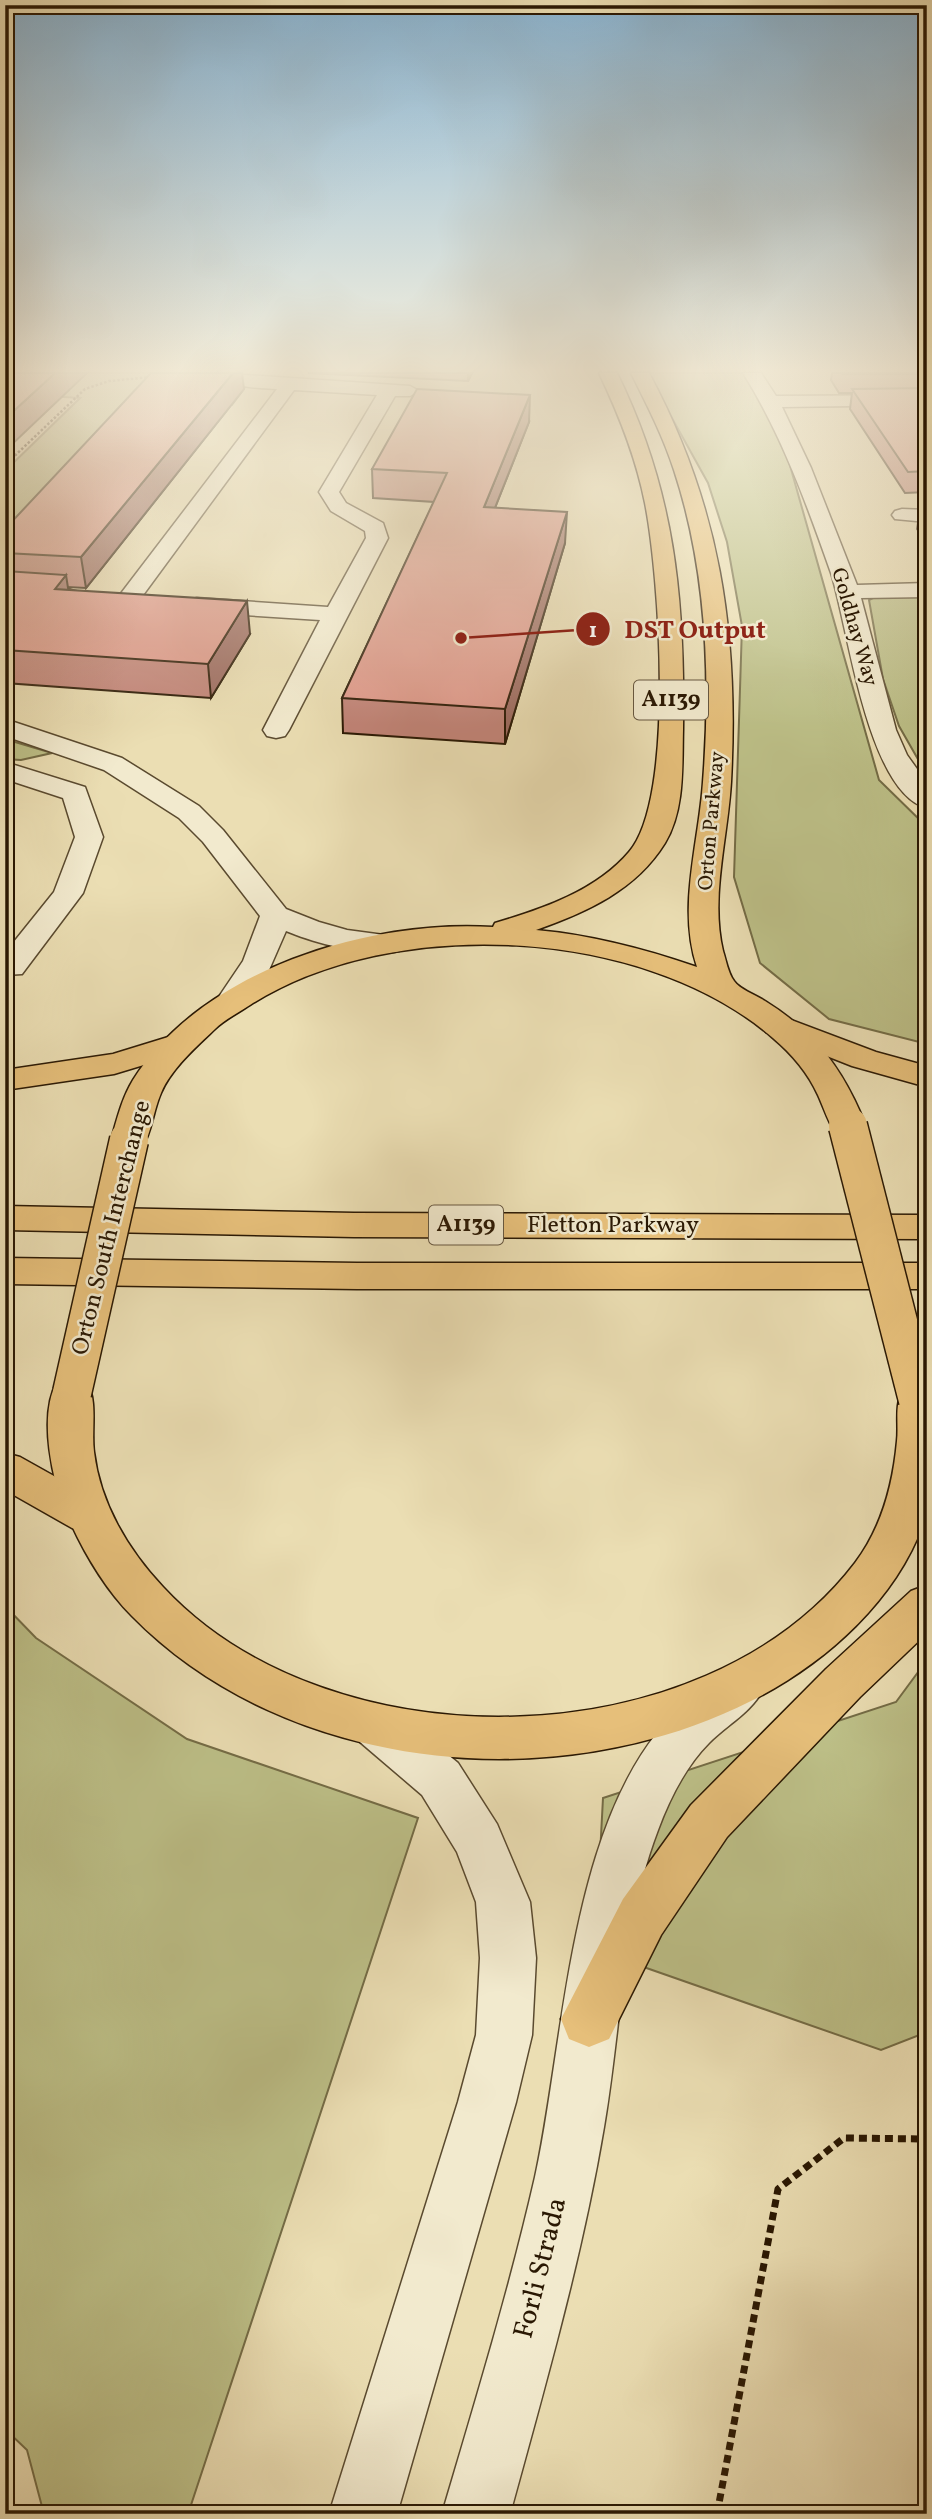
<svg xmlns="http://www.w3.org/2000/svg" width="932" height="2519" viewBox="0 0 932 2519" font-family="Vollkorn,serif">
	<rect width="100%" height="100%" fill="#ebdeb3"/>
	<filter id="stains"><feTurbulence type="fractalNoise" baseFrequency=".00286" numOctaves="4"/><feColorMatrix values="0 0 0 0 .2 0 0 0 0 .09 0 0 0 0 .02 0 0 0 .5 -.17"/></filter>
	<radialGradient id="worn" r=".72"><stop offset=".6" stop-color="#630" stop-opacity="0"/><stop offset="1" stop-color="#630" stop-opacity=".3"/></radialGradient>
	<g fill="#bdc088" stroke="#746c46" stroke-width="2">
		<path d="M5,373H214L246,386L232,405L152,401L5,562V471L80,398L5,393Z"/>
		<path d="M647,373H752L772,402L879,780L927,827V1044L829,1019L760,963L734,877L742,626L727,542L708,483Z"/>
		<path d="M877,596H919L927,607V775L899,726L883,679L869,600Z"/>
		<path d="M5,739L52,753L21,760L5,759Z"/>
		<path d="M5,1606L36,1638L187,1739L418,1818L188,2514H44L27,2450L5,2429Z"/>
		<path d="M927,1660V2032L881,2050L595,1950L603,1798L896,1702Z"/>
	</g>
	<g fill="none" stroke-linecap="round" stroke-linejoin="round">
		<defs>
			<g id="minor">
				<path d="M216,373L410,386L419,391L410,396H395L339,492L346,503L383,523L388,538L289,730L285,736L276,738L267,736L263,730L320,620L197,612L189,610L185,605L189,600L197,598L328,607L366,538L365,531L331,511L319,492L377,395L294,390L135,606H119L116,601L119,596L277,389C257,388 230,388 216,373Z"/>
				<path d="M743,373H761L776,396L927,395V405L782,407L811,468L857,585L927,583V597L861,598L896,730L907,755L927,783V808C867,793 848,625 831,573C807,505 782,435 743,373Z"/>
				<path d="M902,509L927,510V522L895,519L892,515L895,511Z"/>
				<path d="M5,719L122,758L199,806L223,830L286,909L319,922L347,930L399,937L404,944L399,951C369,958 315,943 286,931L269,970L243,1008L232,1011L221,1008L216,1001L243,961L260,916L203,842L179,818L104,770L5,736Z"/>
				<path d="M5,762L85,787L103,837L83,893L22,974L5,975V953L54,892L75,837L63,798L5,779Z"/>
				<path d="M740,1667L757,1673L764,1688C752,1712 728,1724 709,1743C686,1766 669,1800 658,1830C622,1924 621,2028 604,2127C582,2258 545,2386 510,2514H442C475,2402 509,2291 535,2177C567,2032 569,1792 695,1695C710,1683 722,1674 740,1667Z"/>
				<path d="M378,1706L396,1712L458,1763L497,1824L530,1902L536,1958L532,2035L516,2102L397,2514H329L458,2102L476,2035L480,1958L476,1902L457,1852L422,1795L360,1742L353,1727L360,1712Z"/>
			</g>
			<g id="major">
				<path d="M599,373H617C675,491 685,599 683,729C682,766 685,810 665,843C636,890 587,912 536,930C592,935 645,949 697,967C677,907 699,843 703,782C711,678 707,570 674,470C663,436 647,405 631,373H649C720,505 739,633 731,782C728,837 710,897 723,951C726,960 728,973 734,981C739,989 756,995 765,1001C781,1011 797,1023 811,1037C836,1062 853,1093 866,1126L860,1134L848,1137L836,1134C828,1122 824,1108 818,1095C808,1073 792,1054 773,1038C644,926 392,914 250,1005C238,1013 224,1020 215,1029C196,1047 171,1069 161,1093C153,1111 152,1132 142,1148L129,1151L116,1148L111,1140C117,1119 122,1098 133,1080C202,970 369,919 493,927L495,923C542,909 596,891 629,852C676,798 659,573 645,503C636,457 619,415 599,373Z"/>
				<path d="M72,1378L87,1382C98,1402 91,1430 94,1452C100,1503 128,1550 163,1587C330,1767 704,1761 855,1563C882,1527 893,1485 897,1441C899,1423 894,1406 903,1389L918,1385L927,1387C927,1418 927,1449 927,1480C927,1492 929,1507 925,1519C897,1600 826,1663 751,1701C558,1799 287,1774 132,1616C105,1589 83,1551 68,1517C52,1483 38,1415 57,1382Z"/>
			</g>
			<g id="highway">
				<path d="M778,1015L876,1052L927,1066V1087L852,1066L766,1032L762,1025L766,1018Z"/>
				<path d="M178,1034L190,1037L195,1044L190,1051L114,1074L5,1090V1070L113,1054Z"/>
				<path d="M5,1206L354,1213L927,1215V1239L354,1237L5,1230Z"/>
				<path d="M5,1258L357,1263H927V1289H357L5,1284Z"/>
				<path d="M5,1453L20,1457L104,1504L110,1516L104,1528L88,1533L72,1528L5,1490Z"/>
				<path d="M927,1472V1513L911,1518L895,1513L889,1501C898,1485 909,1478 927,1472Z"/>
				<path d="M927,1585V1633L860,1697L727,1837L661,1935L609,2039L589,2047L569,2039L561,2019L623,1899L691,1805L826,1669L911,1591Z"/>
			</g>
		</defs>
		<use href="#minor" stroke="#5a4a2f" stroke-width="3"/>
		<use href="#major" stroke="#2a1803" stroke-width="3"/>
		<use href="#highway" stroke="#2a1803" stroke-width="3"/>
		<path stroke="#2a1803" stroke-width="2.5" stroke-dasharray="2.5 2" stroke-linecap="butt" d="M5,465L85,389L109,381L151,377"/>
		<path stroke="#2a1803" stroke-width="7" stroke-dasharray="8 5" stroke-linecap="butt" d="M717,2514L778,2189L844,2138L927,2139"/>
		<use href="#minor" fill="#f2eace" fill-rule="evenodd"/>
		<use href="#major" fill="#e6bf7a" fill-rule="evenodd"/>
		<use href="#highway" fill="#e6bf7a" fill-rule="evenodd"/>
		<defs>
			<g id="major-bridge">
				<path d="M848,1126L918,1400"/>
				<path d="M72,1393L129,1140"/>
			</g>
		</defs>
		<use href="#major-bridge" stroke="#2a1803" stroke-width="41" stroke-linecap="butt"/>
		<use href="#major-bridge" stroke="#e6bf7a" stroke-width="38"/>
	</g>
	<g fill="#c28478" stroke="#2a1803" stroke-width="2">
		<path d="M308,373H472L468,381Z"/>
		<path d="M832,373H927V492L905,493L850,409L852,393H839L831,380Z"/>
		<path d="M244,389L86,588L68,587L69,589L250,634L211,698L5,683V529Z"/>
		<path d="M529,422L495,508L565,543L505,744L343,733L342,698L434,502L373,498L372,469Z"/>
		<path d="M920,510H927V542L917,529Z"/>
	</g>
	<g fill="#9e6c62" stroke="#2a1803" stroke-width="2">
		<path d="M55,373H87L5,451V419Z"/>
		<path d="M233,373H242L244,389L86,588L81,557Z"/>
		<path d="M468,373H472L468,381Z"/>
		<path d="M530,395L529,422L483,538L484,507Z"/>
		<path d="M567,512L565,543L505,744V709Z"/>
		<path d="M66,575L71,607L55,589Z"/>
		<path d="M247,601L250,634L211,698L208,664Z"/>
	</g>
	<g fill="#e19a8c" stroke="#2a1803" stroke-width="2">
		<path d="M5,373H55L5,419Z"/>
		<path d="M151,373H233L81,557L5,553V529Z"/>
		<path d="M841,373H927V374H842Z"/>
		<path d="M927,388V471L908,472L852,389Z"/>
		<path d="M417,389L530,395L484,507L567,512L505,709L342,698L447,473L372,469Z"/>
		<path d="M920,510H927V519Z"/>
		<path d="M5,571L66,575L55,589L247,601L208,664L5,650Z"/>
	</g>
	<linearGradient id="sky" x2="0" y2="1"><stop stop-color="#8ab6d5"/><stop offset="0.51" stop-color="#f6f0dd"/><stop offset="1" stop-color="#f6f0dd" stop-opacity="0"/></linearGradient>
	<rect width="932" height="725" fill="url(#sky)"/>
	<g text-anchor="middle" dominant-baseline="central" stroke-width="5" stroke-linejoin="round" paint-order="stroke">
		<g font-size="21" fill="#2a1803" stroke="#f2eace">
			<text transform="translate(854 627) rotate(74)">Goldhay Way</text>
			<text transform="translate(712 821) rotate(-85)">Orton Parkway</text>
		</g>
		<g fill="#f2eace" stroke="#665740" stroke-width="2">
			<rect x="634" y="680.5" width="74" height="39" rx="5"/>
			<rect x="429" y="1205.5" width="74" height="39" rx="5"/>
		</g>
		<g font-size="23" font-weight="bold" fill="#2a1803">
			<text x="671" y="700">A1139</text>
			<text x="466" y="1225">A1139</text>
		</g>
		<g font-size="24" fill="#2a1803" stroke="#f2eace">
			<text x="613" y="1226">Fletton Parkway</text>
			<text transform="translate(112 1228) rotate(-76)">Orton South Interchange</text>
		</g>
		<g font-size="28" fill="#2a1803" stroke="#f2eace">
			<text transform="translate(541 2268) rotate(-76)">Forli Strada</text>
		</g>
	</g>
	<path fill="none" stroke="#8f2418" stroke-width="2.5" d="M461 638L593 629"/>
	<g fill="#8f2418" stroke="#f2eace" stroke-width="2.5">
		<circle cx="461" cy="638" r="7"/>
		<circle cx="593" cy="629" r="18"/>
	</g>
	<g font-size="21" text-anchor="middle" font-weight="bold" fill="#fff">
		<text x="593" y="637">1</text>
	</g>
	<g font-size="26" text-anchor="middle" font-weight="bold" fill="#8f2418" stroke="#f2eace" stroke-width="5" stroke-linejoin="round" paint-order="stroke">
		<text x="695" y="638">DST Output</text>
	</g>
	<rect width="932" height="2519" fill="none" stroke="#ebdeb3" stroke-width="28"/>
	<rect x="7" y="7" width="918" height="2505" fill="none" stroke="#2a1803" stroke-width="3.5"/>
	<rect x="14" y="14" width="904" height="2491" fill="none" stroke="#2a1803" stroke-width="2"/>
	<rect width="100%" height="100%" filter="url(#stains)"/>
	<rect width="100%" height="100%" fill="url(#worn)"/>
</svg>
